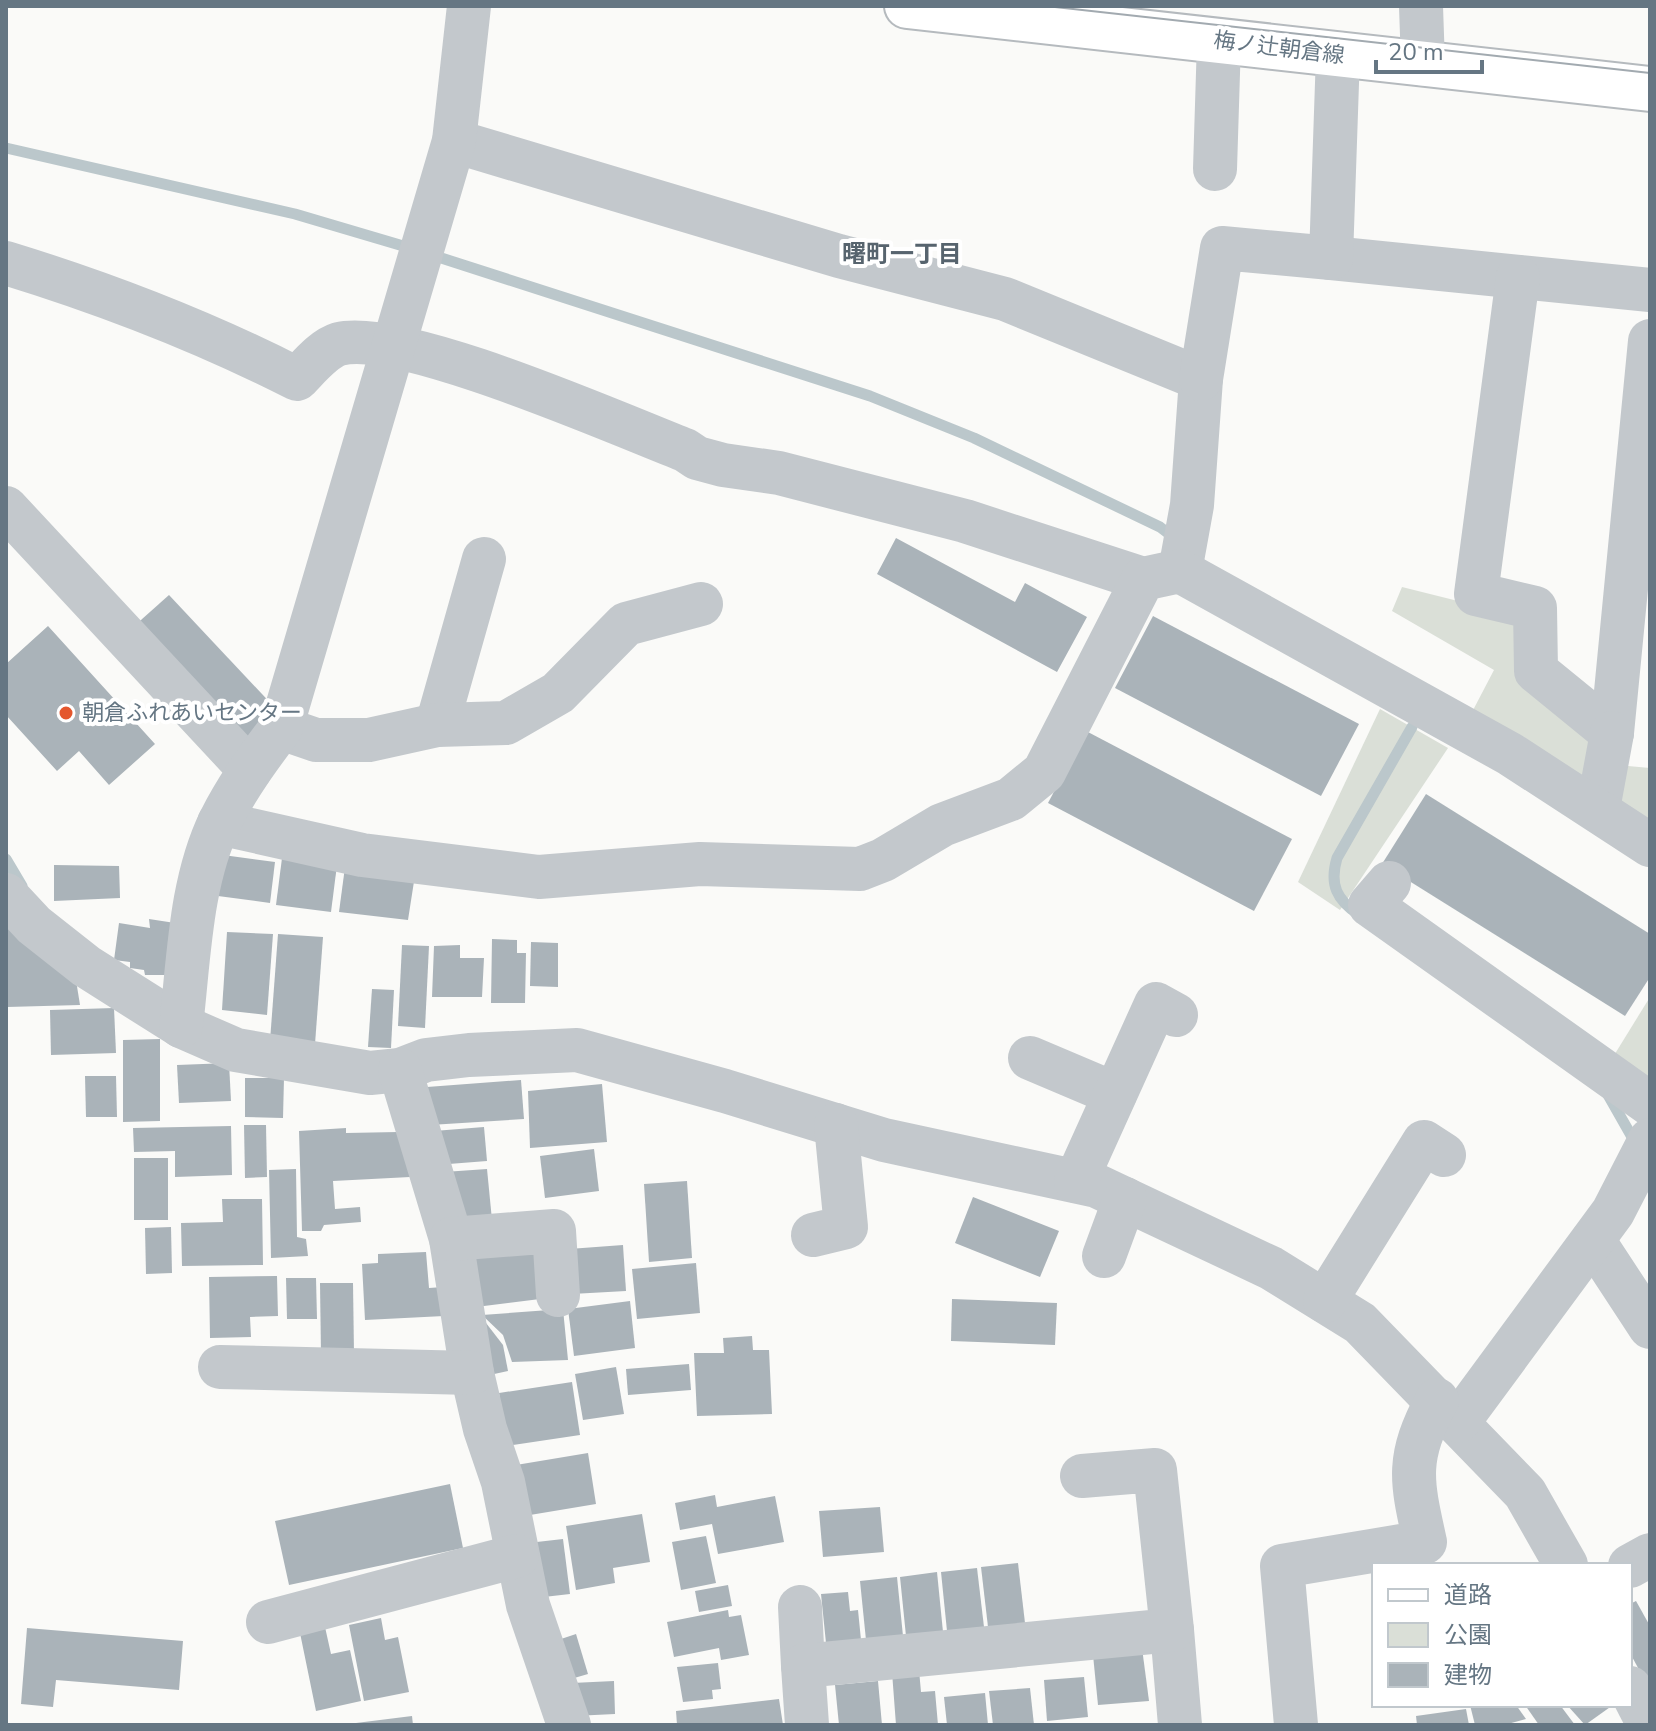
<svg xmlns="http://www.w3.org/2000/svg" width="1656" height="1731" viewBox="0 0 1656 1731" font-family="'Nunito Sans','Noto Sans JP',sans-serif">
	<rect width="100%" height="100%" fill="#fafaf8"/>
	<g fill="#dadfd7">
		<path d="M1402,587L1522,617L1600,740L1590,790L1471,714L1494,670L1392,611Z"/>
		<path d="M1380,709L1448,748L1340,910L1298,882Z"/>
		<path d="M1617,765L1650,768V834L1609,807Z"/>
		<path d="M1650,997V1086L1613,1057Z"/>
	</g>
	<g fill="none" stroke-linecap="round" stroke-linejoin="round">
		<g stroke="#bbc7cb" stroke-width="11">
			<path d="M6,148L295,214L410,248"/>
			<path d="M432,255L870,396L974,438L1160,527L1177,540"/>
			<path d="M6,859L22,886"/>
			<path d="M1359,915C1337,900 1329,885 1337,858L1412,727"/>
			<path d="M1607,1093L1636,1144"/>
		</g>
	</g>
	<g fill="#aab3b9">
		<path d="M896,538L1015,602L1025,583L1087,617L1057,672L877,574Z"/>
		<path d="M169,595L277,710L249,755L132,628Z"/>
		<path d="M1153,616L1359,724L1321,796L1115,688Z"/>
		<path d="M48,626L155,744L109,785L79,751L57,771L6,715V664Z"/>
		<path d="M1086,731L1292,839L1254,911L1048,803Z"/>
		<path d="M1426,794L1650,934V977L1625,1016L1382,864Z"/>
		<path d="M223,855L275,862L270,903L218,896Z"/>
		<path d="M282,858L337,865L331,912L276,905Z"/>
		<path d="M54,865L119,866L120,898L54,901Z"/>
		<path d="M345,867L415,875L408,920L339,912Z"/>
		<path d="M149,919L175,923L168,975H145L144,970L130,968V962L114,960L119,923L150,928Z"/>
		<path d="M6,924L75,974L80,1005L7,1007Z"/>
		<path d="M227,932L273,934L267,1015L222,1010Z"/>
		<path d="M278,934L323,937L315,1044L270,1041Z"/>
		<path d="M492,939L517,940V953H526L525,1003H491Z"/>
		<path d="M531,942L558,943V987L530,986Z"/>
		<path d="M402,945L429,946L425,1028L398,1026Z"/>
		<path d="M460,945V958H484L482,997H432L434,946Z"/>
		<path d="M372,989L394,990L391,1048L368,1047Z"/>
		<path d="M114,1008L116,1053L51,1055L50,1010Z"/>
		<path d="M160,1039V1121L123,1122V1040Z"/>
		<path d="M229,1063L231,1101L179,1103L177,1065Z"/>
		<path d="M85,1076H116L117,1117H86Z"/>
		<path d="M245,1078H284L283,1118L245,1117Z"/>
		<path d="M521,1080L524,1119L430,1125L427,1087Z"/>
		<path d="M602,1084L607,1142L530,1148L528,1091Z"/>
		<path d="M244,1125H266L267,1177L245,1178Z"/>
		<path d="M231,1126L232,1175L175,1177V1151L134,1152L133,1128Z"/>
		<path d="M484,1127L487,1161L436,1165L434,1131Z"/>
		<path d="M346,1128V1133L398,1132L410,1177L333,1181L335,1209L360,1207L361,1222L324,1225L321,1231H302L299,1131Z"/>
		<path d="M594,1149L599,1191L545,1198L540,1156Z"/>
		<rect x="134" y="1158" width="34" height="62"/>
		<path d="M296,1169L297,1237L306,1239L308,1256L271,1258L269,1170Z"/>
		<path d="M487,1169L492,1220L448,1224L444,1172Z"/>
		<path d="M687,1181L692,1258L649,1262L644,1184Z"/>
		<path d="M973,1197L1059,1231L1040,1277L955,1243Z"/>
		<path d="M222,1199H262L263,1265L182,1266L181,1223L223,1222Z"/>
		<path d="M171,1227L172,1273L146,1274L145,1228Z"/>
		<path d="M623,1245L626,1291L572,1294L569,1249Z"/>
		<path d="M541,1248L548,1298L476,1307L470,1256Z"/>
		<path d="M426,1252L429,1288L443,1287L444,1316L365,1320L362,1264L378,1263V1254Z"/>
		<path d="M696,1263L700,1313L637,1319L632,1269Z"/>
		<path d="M277,1276L278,1316L250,1317L251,1337L210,1338L209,1277Z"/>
		<path d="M286,1278H316L317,1319H287Z"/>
		<path d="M320,1283H353L354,1354L321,1355Z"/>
		<path d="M952,1299L1057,1303L1055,1345L951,1341Z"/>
		<path d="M630,1301L635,1348L574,1356L568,1309Z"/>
		<path d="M563,1309L568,1360L512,1362L503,1335L482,1315Z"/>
		<path d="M486,1323L503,1345L508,1371L485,1376Z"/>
		<path d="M752,1336L753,1350H769L772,1414L697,1416L694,1353H724L723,1338Z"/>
		<path d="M689,1364L691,1390L628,1395L626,1369Z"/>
		<path d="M616,1367L624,1414L583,1420L575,1374Z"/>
		<path d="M572,1382L580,1435L507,1446L499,1393Z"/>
		<path d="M588,1453L596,1504L524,1516L516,1465Z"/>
		<path d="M450,1484L463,1548L289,1585L275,1521Z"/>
		<path d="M715,1495L717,1507L775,1496L784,1542L718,1554L712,1524L680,1530L675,1503Z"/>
		<path d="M880,1507L884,1552L823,1557L819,1511Z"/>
		<path d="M642,1514L650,1562L613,1568L615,1583L576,1590L566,1526Z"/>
		<path d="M706,1536L716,1583L681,1590L672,1542Z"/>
		<path d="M563,1539L570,1594L535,1598L528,1543Z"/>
		<path d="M1018,1563L1025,1623L988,1627L981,1567Z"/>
		<path d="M977,1568L984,1627L947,1631L941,1572Z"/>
		<path d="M937,1572L943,1632L906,1636L900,1577Z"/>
		<path d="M897,1577L903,1636L866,1640L860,1581Z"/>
		<path d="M728,1585L732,1606L699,1612L695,1591Z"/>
		<path d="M848,1592L850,1611L858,1610L861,1640L826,1643L821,1594Z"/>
		<path d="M1636,1601L1650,1626V1690L1630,1653V1604Z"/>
		<path d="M728,1610L729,1617L741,1615L749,1655L721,1660L719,1648L674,1657L667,1622Z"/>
		<path d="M381,1618L385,1640L398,1637L409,1692L364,1701L349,1625Z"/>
		<path d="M325,1627L331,1654L350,1650L361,1701L316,1711L300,1633Z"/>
		<path d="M27,1628L183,1641L179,1690L56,1680L53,1707L21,1704Z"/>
		<path d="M576,1634L588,1674L564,1681L552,1642Z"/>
		<path d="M1142,1648L1149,1701L1098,1705L1093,1655Z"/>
		<path d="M718,1663L721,1689L712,1690L713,1699L683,1702L677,1667Z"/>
		<path d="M919,1670L921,1692L935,1691L938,1725H896L892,1672Z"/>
		<path d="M1084,1677L1088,1717L1047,1721L1044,1680Z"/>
		<path d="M614,1681L615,1714L574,1716L572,1683Z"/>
		<path d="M878,1681L882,1725H839L835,1685Z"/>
		<path d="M1030,1688L1034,1725H993L989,1691Z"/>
		<path d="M985,1693L988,1725H947L944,1697Z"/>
		<path d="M779,1699L783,1725H677L676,1711Z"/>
		<path d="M1470,1705H1516L1526,1719L1504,1725H1475Z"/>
		<path d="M1525,1705H1560L1575,1725H1539Z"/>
		<path d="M1567,1705H1613L1585,1725Z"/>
		<path d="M1466,1709L1469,1725H1417L1416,1716Z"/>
		<path d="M412,1716L413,1725H356V1723Z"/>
	</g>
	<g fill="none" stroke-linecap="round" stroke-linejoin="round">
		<defs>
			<path id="major" d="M907,6L1650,89"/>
		</defs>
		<use href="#major" stroke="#b5babe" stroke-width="48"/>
		<g stroke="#c3c8cc" stroke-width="44">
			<path d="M1421,6L1423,64"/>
			<path d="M454,141L839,256L1005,299L1201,379L1192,505L1180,571"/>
			<path d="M1215,169L1219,41"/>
			<path d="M1331,258L1650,290"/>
			<path d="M6,263C107,294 203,331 297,379C309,367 323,349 339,344C401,328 618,424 685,450L697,458L723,465L779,473L965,521L1143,579"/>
			<path d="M1518,277L1476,594L1535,608L1536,671L1612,733L1650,341"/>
			<path d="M1201,379L1222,248L1331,258L1338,54"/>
			<path d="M6,508L250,770"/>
			<path d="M437,725L484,559"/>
			<path d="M281,728L316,740H369L437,725L506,723L558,693L626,624L701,604"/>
			<path d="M1598,809L1612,733"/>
			<path d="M219,823L362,855L539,877L700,864L860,869L883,860L942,825L1011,799L1044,772L1143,579L1180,571L1510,754L1650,845"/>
			<path d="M1389,883L1370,905L1650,1104"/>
			<path d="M6,895L34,925L86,966L181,1026L236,1050L370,1073L400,1070L426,1060L469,1055L577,1050L725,1091L884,1140L1097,1186L1271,1268L1360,1323L1525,1493L1566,1565"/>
			<path d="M181,1026C189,959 190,883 220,821C237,787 259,757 281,728L454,141L469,6"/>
			<path d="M1030,1058L1115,1094"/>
			<path d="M400,1070L451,1239L472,1373L485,1429L503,1482L528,1605L569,1725"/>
			<path d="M1076,1181L1156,1004L1176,1015"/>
			<path d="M813,1235L846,1227L836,1125"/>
			<path d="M451,1239L554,1231L558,1295"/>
			<path d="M1593,1240L1650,1327"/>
			<path d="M1104,1256L1125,1199"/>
			<path d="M1325,1301L1424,1142L1444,1155"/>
			<path d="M220,1367L472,1373"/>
			<path d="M1459,1421L1613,1212L1650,1140"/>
			<path d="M1630,1566L1650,1555"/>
			<path d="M800,1607L803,1666"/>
			<path d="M268,1622L517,1556"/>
			<path d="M1172,1630L1180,1725"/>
			<path d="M1630,1688L1649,1725"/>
			<path d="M807,1725L803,1666L1172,1630L1155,1470L1082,1476"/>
			<path d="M1296,1725L1282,1566L1425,1542C1411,1479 1406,1459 1437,1400"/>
		</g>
		<use href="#major" stroke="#fff" stroke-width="44"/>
		<path stroke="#a2aab0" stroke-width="2" d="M1046,6L1650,73"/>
	</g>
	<circle fill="#e4572e" stroke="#fff" stroke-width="3" cx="66" cy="713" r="8"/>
	<g text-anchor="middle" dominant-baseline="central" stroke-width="8" stroke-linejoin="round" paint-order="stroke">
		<g font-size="22" fill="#657683" stroke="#fff">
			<text transform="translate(1279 48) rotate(7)">梅ノ辻朝倉線</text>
		</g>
		<g font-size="22" fill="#657683" stroke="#fff" text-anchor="start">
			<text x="82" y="713">朝倉ふれあいセンター</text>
		</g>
		<g font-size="24" font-weight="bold" fill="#57646e" stroke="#fff">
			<text x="902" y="254">曙町一丁目</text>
		</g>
	</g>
	<rect width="1656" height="1731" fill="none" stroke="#657683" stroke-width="16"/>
	<rect x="1372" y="1563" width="260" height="144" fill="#ffffff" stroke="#c1c8cd" stroke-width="2"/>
	<rect x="1388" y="1589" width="40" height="12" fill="#ffffff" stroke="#c1c8cd" stroke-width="2"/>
	<text x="1444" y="1603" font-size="24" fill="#657683">道路</text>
	<rect x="1388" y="1623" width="40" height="24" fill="#dadfd7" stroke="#c1c8cd" stroke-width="2"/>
	<text x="1444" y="1643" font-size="24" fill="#657683">公園</text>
	<rect x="1388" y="1663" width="40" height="24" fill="#aab3b9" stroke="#c1c8cd" stroke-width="2"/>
	<text x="1444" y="1683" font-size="24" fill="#657683">建物</text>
	<path d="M1376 60v12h106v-12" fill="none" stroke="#657683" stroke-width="4"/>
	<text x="1388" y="60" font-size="24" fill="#657683" stroke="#ffffff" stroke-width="6" paint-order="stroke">20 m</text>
</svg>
